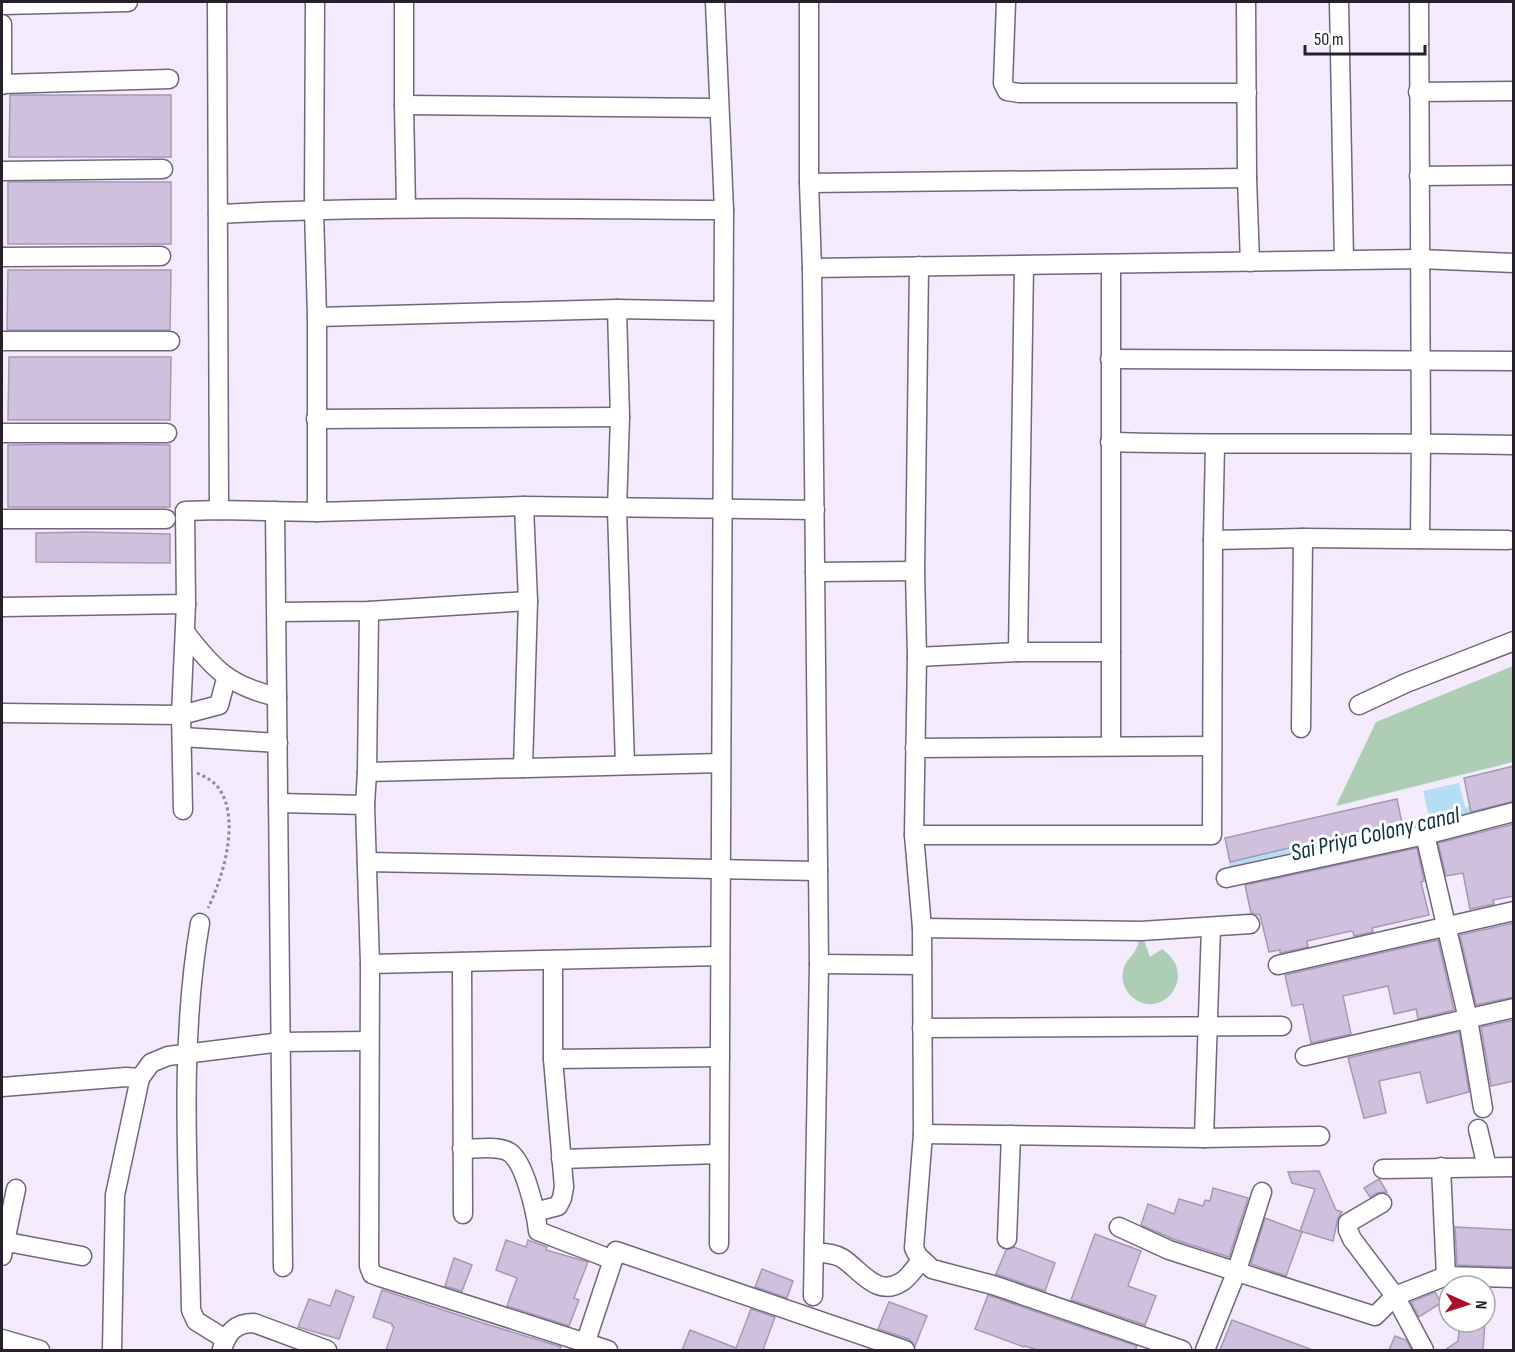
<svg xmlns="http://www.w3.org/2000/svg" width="1515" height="1352" viewBox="0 0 1515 1352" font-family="'Sofia Sans Condensed',sans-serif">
	<rect width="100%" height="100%" fill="#f3ebfc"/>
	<g fill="#adcdb4">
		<path d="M1513,666V762L1336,806L1376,722Z"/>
		<path d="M1141,931L1150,957L1162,949C1200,975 1162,1022 1132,997C1125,990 1121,981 1123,972C1124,961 1132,958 1136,949C1139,943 1140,937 1141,931Z"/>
	</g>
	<path fill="#b5ddf3" d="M1459,783L1466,810L1430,820L1423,791Z"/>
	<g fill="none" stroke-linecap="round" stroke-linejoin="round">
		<path stroke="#b5ddf3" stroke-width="16" d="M1237,866L1421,827L1514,803"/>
	</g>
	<g fill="#cfc1dd" stroke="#a599b3" stroke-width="1.5">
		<path d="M10,95H171V157H9Z"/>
		<rect x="8" y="182" width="163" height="62"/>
		<path d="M8,270H171L170,330H7Z"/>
		<path d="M9,357H171L170,420H8Z"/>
		<path d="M92,444L170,445V507H8V445Z"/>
		<path d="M86,532L170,534V563L36,562V533Z"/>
		<path d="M1514,766V801L1471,812L1464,778Z"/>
		<path d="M1397,799L1403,828L1387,832L1385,825L1230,862L1225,838Z"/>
		<path d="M1514,824V896L1493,900L1494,904L1470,909L1463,873L1446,876L1438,843Z"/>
		<path d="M1417,848L1424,881L1421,882L1429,915L1372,928L1373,932L1354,936L1353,932L1351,931L1307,941L1308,947L1280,953V950L1269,952L1260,915L1251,913L1245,885Z"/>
		<path d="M1514,923V997L1476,1005L1460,935Z"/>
		<path d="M1438,940L1454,1010L1418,1019L1416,1009L1394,1014L1388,986L1343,996L1351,1034L1311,1043L1303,1004L1292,1006L1285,975Z"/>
		<path d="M1514,1020V1081L1491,1086L1481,1027Z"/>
		<path d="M1459,1032L1469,1092L1427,1103L1420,1072L1379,1081L1386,1113L1364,1118L1348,1058Z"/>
		<path d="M1319,1171L1336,1210L1342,1212L1338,1218L1333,1241L1300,1231L1315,1189L1292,1183L1288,1172Z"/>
		<path d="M1379,1179L1387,1192L1377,1193L1370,1197L1364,1188Z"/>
		<path d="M1213,1188L1248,1198L1229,1257L1173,1239L1141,1225L1148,1204L1174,1214L1179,1199L1203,1206L1205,1200L1210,1201Z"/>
		<path d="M1265,1218L1302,1232L1286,1276L1251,1264Z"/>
		<path d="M1455,1227L1514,1230V1267L1457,1265Z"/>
		<path d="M1095,1234L1141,1251L1128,1286L1156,1296L1145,1325L1071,1300Z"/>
		<path d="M506,1240L526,1247L528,1240L547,1247L546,1250L588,1262L574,1298L579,1300L569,1326L507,1306L517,1278L496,1270Z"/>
		<path d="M1014,1247L1055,1263L1045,1291L996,1274L1006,1250Z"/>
		<path d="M454,1258L472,1265L462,1291L445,1286Z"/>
		<path d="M762,1269L793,1281L787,1298L755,1287Z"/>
		<path d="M336,1290L354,1297L339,1339L298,1327L309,1299L330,1306Z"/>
		<path d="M382,1290L486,1324L561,1347L559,1350H386L394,1327L392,1326V1324L373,1317Z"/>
		<path d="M1435,1292L1441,1303L1419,1317L1411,1302Z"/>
		<path d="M988,1295L1063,1321L1137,1346L1135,1350H1037L1025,1346L1024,1347L975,1329Z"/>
		<path d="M889,1302L927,1316L915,1346L909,1339L878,1329Z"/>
		<path d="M751,1309L775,1317L763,1350H682L690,1330L736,1348Z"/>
		<path d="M1232,1320L1310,1349V1350H1220Z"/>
		<path d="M1460,1322H1485L1483,1350H1445L1458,1341Z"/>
		<path d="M1395,1336L1406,1340L1412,1350H1389Z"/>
	</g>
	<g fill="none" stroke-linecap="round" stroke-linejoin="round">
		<defs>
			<g id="minor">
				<path d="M217,2L219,510"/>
				<path d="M315,2L314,209L317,317V512"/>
				<path d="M404,2V105L406,208"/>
				<path d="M715,2L724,210L719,1244"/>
				<path d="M809,2V183L812,268L819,964L813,1296"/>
				<path d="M1006,2L1003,83L1007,91L1019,93H1247"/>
				<path d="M1246,2L1247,178L1250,262"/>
				<path d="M1339,2L1344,260"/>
				<path d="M1419,2L1421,442L1420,539"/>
				<path d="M2,5L128,2"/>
				<path d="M2,24V85"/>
				<path d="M2,84L169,79"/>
				<path d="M1418,92L1514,91"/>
				<path d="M404,105L718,108"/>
				<path d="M2,171L163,169"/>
				<path d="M1419,176L1514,175"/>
				<path d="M809,183L1247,178"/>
				<path d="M218,214C386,205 555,209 724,210"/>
				<path d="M2,257L161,256"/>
				<path d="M919,266L915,571L917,657L914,835L922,928L923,1134L914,1248L918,1256L932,1269L993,1285L1182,1350"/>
				<path d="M812,268L1420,259L1514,263"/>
				<path d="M617,309L620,417L617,509L625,765"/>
				<path d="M317,317L617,309L723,311"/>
				<path d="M2,341H170"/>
				<path d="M1110,359L1514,361"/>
				<path d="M316,419L620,417"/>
				<path d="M2,433H167"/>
				<path d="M1110,442C1244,446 1379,441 1514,445"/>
				<path d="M275,511L283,1267"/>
				<path d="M2,519H166"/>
				<path d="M1303,538L1508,540"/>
				<path d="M1213,540L1303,538L1301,728"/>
				<path d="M815,572L915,571"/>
				<path d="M2,607L186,604"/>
				<path d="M369,611L367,772L365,805L370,964L369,1266L372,1274L380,1277L608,1350"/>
				<path d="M277,612L369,611L528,601"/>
				<path d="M185,632C214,670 230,686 277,697"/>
				<path d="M1018,652L1024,265"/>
				<path d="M917,657L1018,652H1111V264"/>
				<path d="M1359,705L1406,683L1514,641"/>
				<path d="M2,713L181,715L219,705L226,679"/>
				<path d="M182,737L278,743"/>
				<path d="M1111,746V652"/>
				<path d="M915,748L1212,746"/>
				<path d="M523,768L528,601L524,506"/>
				<path d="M367,772L721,763"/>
				<path d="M278,803L365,805"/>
				<path d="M183,810L181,715L186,604L185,511L219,510L317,512L524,506L815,510"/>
				<path d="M914,835H1212L1213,540L1215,445"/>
				<path d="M1425,835L1468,1019L1483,1108"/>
				<path d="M367,862L818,871"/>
				<path d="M1226,878L1425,835L1514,812"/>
				<path d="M200,923C178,1050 189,1182 191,1310L196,1321L225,1339"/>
				<path d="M922,928L1141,931L1250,924"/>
				<path d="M462,962L463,1214"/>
				<path d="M370,964L720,956"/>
				<path d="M819,964L922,965"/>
				<path d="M1278,965L1514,911"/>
				<path d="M922,1028L1282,1026"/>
				<path d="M1305,1056L1514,1008"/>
				<path d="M553,1059L720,1057"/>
				<path d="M2,1087L126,1077L140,1078"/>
				<path d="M1478,1129L1487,1167"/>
				<path d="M923,1134L1204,1138L1320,1136"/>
				<path d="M1204,1138L1211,927"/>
				<path d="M462,1149C476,1149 497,1145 509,1152C525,1162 536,1213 538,1231L613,1260"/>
				<path d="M561,1159L719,1154"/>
				<path d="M1441,1167L1446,1276"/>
				<path d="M1383,1169L1514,1167"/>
				<path d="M1382,1203L1348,1223V1230L1352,1239L1395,1296L1424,1350"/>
				<path d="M535,1212L558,1206L562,1198L564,1187L553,1059V960"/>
				<path d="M1119,1227L1169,1250L1375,1316L1395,1296L1446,1276L1514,1278"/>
				<path d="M1007,1239L1011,1135"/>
				<path d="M2,1241L82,1256"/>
				<path d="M814,1252C824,1253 833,1253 842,1258C861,1270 877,1299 903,1281C910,1276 916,1266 922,1260"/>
				<path d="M2,1256L16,1189"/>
				<path d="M2,1339L40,1350"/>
				<path d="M222,1349C228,1332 235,1323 254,1323L327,1350"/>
				<path d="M112,1350L115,1195L140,1078L151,1063L168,1056L281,1042L369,1041"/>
				<path d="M583,1350L616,1251L905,1350"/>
				<path d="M1205,1350L1236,1273L1262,1192"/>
			</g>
		</defs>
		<use href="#minor" stroke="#72667e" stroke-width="21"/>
		<path stroke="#908997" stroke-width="3" stroke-dasharray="3 3" stroke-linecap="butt" d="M197,773C206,777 215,782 220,790C240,821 223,878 208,908"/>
		<use href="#minor" stroke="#fff" stroke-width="18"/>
	</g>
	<g text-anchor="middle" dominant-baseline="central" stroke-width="6" stroke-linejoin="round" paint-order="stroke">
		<g font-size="24" font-style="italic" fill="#0d3041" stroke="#fff">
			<text transform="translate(1375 834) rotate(-13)">Sai Priya Colony canal</text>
		</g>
	</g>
	<rect width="1515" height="1352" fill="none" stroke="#25202a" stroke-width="6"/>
	<g transform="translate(1467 1304) rotate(93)"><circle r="28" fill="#ffffff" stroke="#a8a6aa" stroke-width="1.5"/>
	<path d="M0-4.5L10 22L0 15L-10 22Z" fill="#a81128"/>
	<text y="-9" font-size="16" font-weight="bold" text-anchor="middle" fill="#25202a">N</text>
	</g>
	<path d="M1305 45v9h120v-9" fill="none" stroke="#25202a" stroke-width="3"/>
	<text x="1314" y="45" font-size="18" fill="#25202a" stroke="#ffffff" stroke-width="4.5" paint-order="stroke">50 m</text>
</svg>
